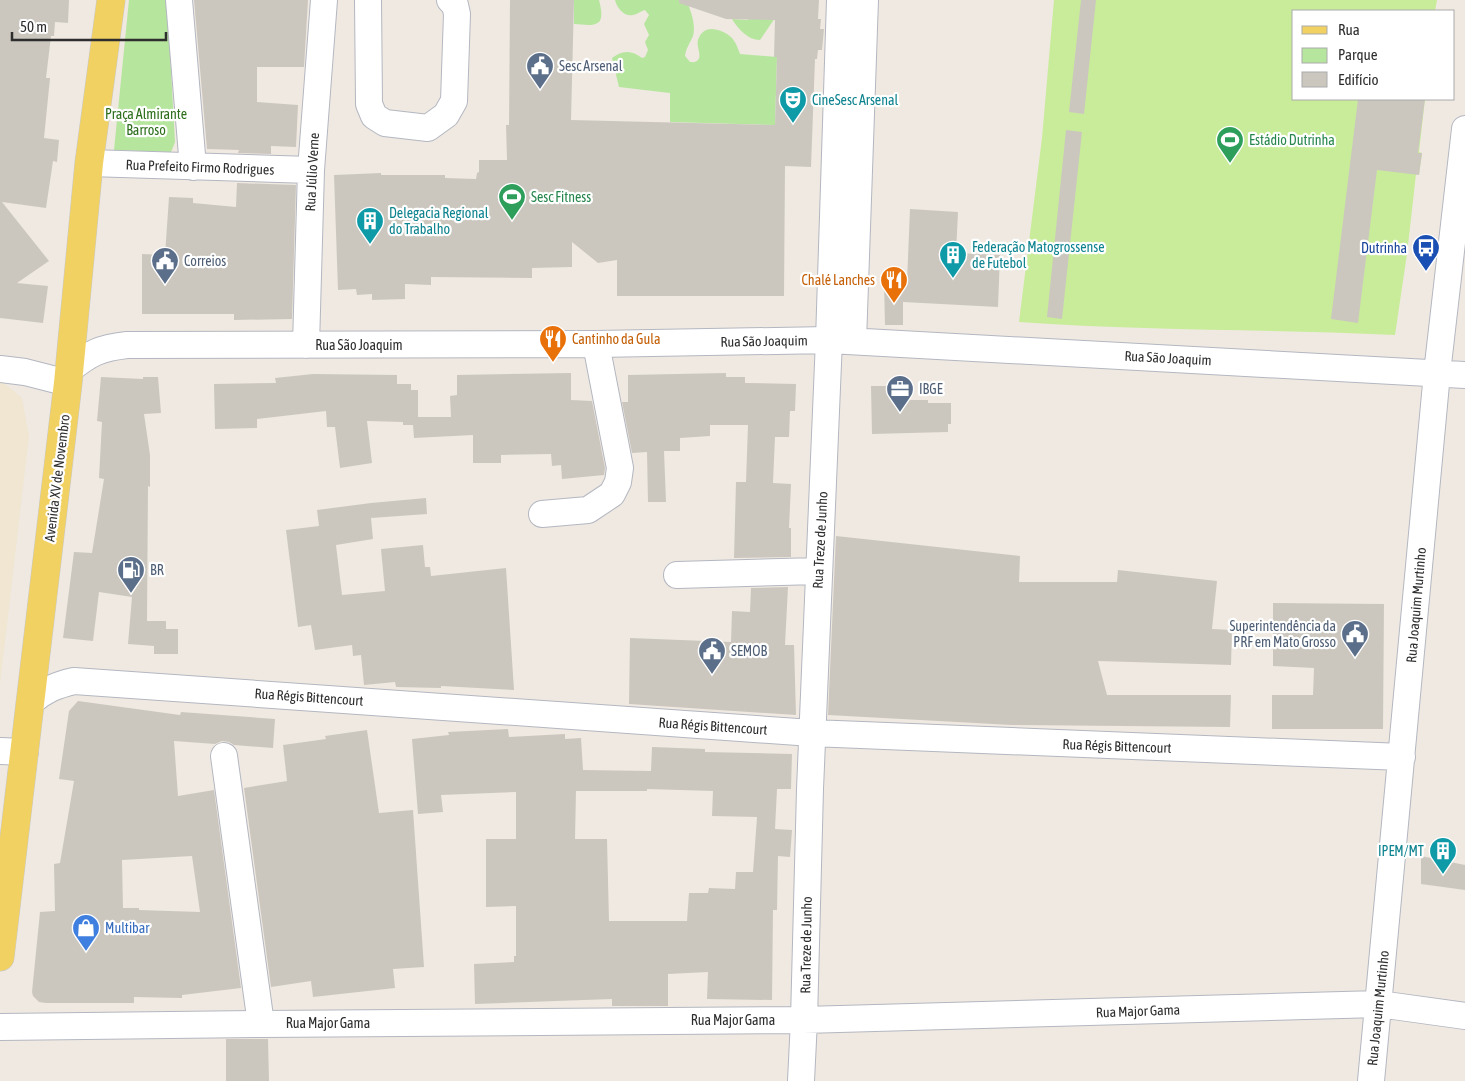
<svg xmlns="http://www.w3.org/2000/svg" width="1465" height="1081" font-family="'Asap Condensed',sans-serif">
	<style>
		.education { fill: #f0e6d1 }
		.green { fill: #b6e59e }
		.pitch { fill: #c9ec9a }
		.building { fill: #cbc7bf; fill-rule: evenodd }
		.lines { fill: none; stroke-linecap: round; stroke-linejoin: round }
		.minor-casing { stroke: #b4b7c1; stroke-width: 28 }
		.major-casing { stroke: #c9c9c9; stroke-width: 29 }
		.minor { stroke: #fff; stroke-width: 26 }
		.major { stroke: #f2d163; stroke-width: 28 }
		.labels { text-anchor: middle; stroke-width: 4.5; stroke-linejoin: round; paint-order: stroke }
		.service-label { font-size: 14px; fill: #4e5e75; stroke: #fff; text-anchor: start }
		.culture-label { font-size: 14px; fill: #0d838f; stroke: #fff; text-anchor: start }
		.park-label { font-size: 14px; fill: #2c6e1b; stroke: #fff }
		.leisure-label { font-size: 14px; fill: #27864d; stroke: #fff; text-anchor: start }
		.street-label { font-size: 14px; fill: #2e2e2e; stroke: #fff }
		.transit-label { font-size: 14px; fill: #164399; stroke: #fff; text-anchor: end }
		.food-label { font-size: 14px; fill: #c56008; stroke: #fff; text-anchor: end }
		.shop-label { font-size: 14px; fill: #366cbe; stroke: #fff; text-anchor: start }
	</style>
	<rect width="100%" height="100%" fill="#efe9e1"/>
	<path class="education" d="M0,380l22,18 7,38 -29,249z"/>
	<path class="green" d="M129,0h38l8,142 -4,10 -57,-2z
		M574,0h25c7,27 -2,26 -25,24z
		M615,0h71c5,10 10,25 7,36 -3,7 -7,12 -8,20l5,6c3,0 5,1 8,-2 4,-5 -2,-14 0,-20 5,-15 19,-12 29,-6 8,5 10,12 13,20l37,3 -2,68 -105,-3v-29l-51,-6 -7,-29c10,-8 20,-8 30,0l3,-1 3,-7 -3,-8 4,-7 -5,-11 5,-9 -4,-5c-4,1 -7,4 -12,5 -9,2 -16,-7 -18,-15z
		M748,0l27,18 -15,22c-12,0 -22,-11 -28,-21l16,1z"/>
	<path class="pitch" d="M1054,0h383l-2,11h-141v88h131l-6,53 3,1 -3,22 -3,-1 -9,80 -12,81c-125,-6 -251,-4 -376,-13l23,-184z"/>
	<path class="building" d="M0,0h69l-1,23 -13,-1 -1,14h-3l-5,42h4l-6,60 15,2 -2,22 -4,-1 -7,47 -44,-6 47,59 -32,22 31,3 -5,37 -43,-5z
		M194,0h114l-4,67h-47v35l41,3 -2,42 -25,-1v8l-33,-1 1,-3 -32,-1z
		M510,0h64l-3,120 204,5 2,-68h-3l1,-37 -49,-1 -47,-16v-3h140l-1,19h3l-1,10h4l-2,21h-4l-1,9h-2l-4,108 -26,-1 -1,130h-167v-36l-19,3 -26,-21v25l-40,1v10l-101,-1v8l-26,-1v15l-33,1v-6l-15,1 -1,-6 -18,1 -4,-115 47,-2v2h64v3l31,1 1,-6 2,-1v-12h28l-1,-35h3z
		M1081,0h15l-12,114 -15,-2z
		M1358,99h67l-7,54h4l-3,22 -42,-5 -19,153 -27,-4z
		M1066,130l16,2 -20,187 -15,-2z
		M237,183l59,2 -4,134 -58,1v-6h-92v-60l23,1 4,-58 24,1v5l43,4z
		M910,209l48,3 -2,41 44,2 -2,52 -95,-5v23h-18l-1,-42 23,-1z
		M571,373v27l21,1 13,67 -1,7 -42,4 -1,-14 -9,1 -1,-12 -50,1v8h-28v-28l-59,3 -1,-13h-10v-3l-36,-1 5,42 -32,5 -5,-41h-8l-1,-16 -69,8v9l-42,1 -1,-45 62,-1 -1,-5 38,-4 84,1v9h14v6h7v27h33l-1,-21 7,-1v-20z
		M726,373v4h19v6l51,1 -1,27h-5l-1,26h-14l-2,46 18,1 -2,44h2v29l-57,1 2,-76h10l2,-57h-38v11l-30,2v13h-16l2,51h-18l-1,-50 -15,1 -10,-51h6v-27z
		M101,377l42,2v-2h15l3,36 -17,1 6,41v32l-2,-1 -1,135h19v8h12v25h-24v-8l-26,-2 4,-47 -33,-5 -6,49 -30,-3 11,-86 18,1 12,-74 -5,-1 3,-56 -5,-1z
		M871,386h32v14h25v3h23v21h-3v8l-76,2z
		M426,498l1,16 -56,4 2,21 -37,6 6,50 43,-4 -4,-42 42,-4 2,22h5l1,9 75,-8 8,122 -73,-4v2l-45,-1 -1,-5 -31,3 -3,-30 -8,1 -1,-11 -37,5 -4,-25 -13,2 -12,-97 33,-4 -2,-16 54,-7z
		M836,536l184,20 -1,26h98l1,-12 99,11 -5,48 20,1 -1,35 -133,-4 9,34h124l-1,32 -218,-2 -184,-10z
		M788,587l-3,58h9l2,70 -167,-11 1,-66 101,4 1,-31 18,1 1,-24z
		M1273,603l111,1 -1,125h-111v-34h41l1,-27 -41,-2z
		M78,701l102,14 1,-3 94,7 -2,29 -39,-3 -5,-3 -7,-1 -7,3 -41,-3 4,55 36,-6 27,198 -59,7v3l-48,-1v6h-88l-7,-1 -6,-6 -1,-4 8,-80 15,-1 -1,-47 6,-1 14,-82 -15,-2 10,-68zM192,856l8,56 -61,-2v-2h-16l-1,-48z
		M508,729l1,8 56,-3v5l16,-1 2,32 68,1 1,-24 53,2v3l87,2 -1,35h-14l-2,40 17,1 -2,27 -12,-1 -1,54h-4l-1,90 -65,-1 1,-27 -40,2v32h-56v-7l-137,5 -1,-40 40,-2v-6h2v-50l-30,1v-68h30v-47l-75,3 2,17 -25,2 -6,-75 37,-4 -1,-3zM647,789l66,2 -1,25 45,1 -4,55h-17l-1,17 -26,-1 -1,5h-19l-2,28h-78l-2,-82h-32l1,-48h71z
		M367,730l12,83 34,-3 11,157 -31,2 2,19 -82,9 -2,-16 -40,6 -27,-199 43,-7 -4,-36 43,-6 -1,-3z
		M1421,856l44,9v25l-44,-6z
		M226,1039h42l1,42h-43z"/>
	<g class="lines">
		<defs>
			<path id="minor" d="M179,0l14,167
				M368,0l1,104 5,12 11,7 43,5 18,-13 8,-14 3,-87 -2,-9 -5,-5
				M89,163l222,7
				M853,341l12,-341
				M306,345l5,-175 13,-170
				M0,369l25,3 43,11
				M69,370c21,-17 31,-22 58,-25l469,-1 233,-4 636,35
				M542,514l46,-4 24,-16 6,-12 2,-14 -24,-124
				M677,575l141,-4
				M31,702c13,-12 26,-17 43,-21l738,52 590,24
				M0,751l25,1
				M224,756l37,268
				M0,1027l261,-3 543,-4 575,-16 86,12
				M801,1081l3,-61 6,-231 19,-449 11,-340
				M1371,1081l66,-708 28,-244"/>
			<path id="major" d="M0,957l68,-574 21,-220 22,-163"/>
		</defs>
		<use href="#minor" class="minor-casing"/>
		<use href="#major" class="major-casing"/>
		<use href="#minor" class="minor"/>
		<use href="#major" class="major"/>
	</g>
	<defs>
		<symbol id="civic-pin" viewBox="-11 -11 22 30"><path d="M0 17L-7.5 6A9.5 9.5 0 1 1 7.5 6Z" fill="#5c6f8a" stroke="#fff"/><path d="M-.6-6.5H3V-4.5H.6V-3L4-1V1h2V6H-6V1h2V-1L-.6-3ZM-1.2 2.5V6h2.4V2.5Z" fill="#fff"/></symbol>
		<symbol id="theatre-pin" viewBox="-11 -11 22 30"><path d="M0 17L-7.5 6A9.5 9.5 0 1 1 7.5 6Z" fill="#0f9aa8" stroke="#fff"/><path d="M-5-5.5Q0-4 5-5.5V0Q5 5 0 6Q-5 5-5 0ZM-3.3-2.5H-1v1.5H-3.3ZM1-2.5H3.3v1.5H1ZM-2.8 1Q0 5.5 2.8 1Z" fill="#fff"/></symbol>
		<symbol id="stadium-pin" viewBox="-11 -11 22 30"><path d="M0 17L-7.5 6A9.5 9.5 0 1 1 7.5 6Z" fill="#2e9e5b" stroke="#fff"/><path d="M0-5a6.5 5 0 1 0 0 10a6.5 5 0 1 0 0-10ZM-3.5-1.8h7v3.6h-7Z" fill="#fff"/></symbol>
		<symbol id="building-pin" viewBox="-11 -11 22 30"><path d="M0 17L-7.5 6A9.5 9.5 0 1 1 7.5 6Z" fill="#0f9aa8" stroke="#fff"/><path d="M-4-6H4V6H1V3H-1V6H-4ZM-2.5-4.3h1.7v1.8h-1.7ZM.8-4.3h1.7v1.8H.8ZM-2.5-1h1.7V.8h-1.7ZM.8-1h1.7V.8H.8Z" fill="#fff"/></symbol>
		<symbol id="bus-pin" viewBox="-11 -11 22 30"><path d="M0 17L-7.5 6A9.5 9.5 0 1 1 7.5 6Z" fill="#1a4fb4" stroke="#fff"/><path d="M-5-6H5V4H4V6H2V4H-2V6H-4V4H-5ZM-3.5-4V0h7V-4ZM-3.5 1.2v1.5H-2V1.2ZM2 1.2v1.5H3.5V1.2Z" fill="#fff"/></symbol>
		<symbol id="restaurant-pin" viewBox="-11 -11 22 30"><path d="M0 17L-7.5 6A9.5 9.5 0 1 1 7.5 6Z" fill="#e8710a" stroke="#fff"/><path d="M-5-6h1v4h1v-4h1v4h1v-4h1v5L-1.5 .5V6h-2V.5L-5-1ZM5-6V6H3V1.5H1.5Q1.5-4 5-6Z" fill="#fff"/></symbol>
		<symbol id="office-pin" viewBox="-11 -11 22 30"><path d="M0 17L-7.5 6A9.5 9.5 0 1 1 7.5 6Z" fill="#5c6f8a" stroke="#fff"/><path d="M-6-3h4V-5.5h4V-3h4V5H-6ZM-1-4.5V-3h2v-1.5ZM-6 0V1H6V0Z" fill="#fff"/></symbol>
		<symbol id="fuel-pin" viewBox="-11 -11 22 30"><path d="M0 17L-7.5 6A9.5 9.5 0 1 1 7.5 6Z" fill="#5c6f8a" stroke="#fff"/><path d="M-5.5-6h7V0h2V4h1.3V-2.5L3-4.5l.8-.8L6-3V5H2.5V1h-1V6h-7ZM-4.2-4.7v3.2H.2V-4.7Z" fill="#fff"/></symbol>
		<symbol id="shop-pin" viewBox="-11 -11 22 30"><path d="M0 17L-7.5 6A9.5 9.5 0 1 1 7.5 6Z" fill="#3f7fe0" stroke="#fff"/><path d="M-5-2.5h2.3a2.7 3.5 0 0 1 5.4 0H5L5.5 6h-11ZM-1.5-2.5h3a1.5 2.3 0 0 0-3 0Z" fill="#fff"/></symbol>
	</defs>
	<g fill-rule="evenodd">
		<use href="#civic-pin" x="524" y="50" width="32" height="43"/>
		<use href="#theatre-pin" x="777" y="84" width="32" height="43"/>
		<use href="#stadium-pin" x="1214" y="124" width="32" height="43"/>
		<use href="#stadium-pin" x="496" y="181" width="32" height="43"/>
		<use href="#building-pin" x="354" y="205" width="32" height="43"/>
		<use href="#bus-pin" x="1410" y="232" width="32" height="43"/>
		<use href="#building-pin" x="937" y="239" width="32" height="43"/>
		<use href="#civic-pin" x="149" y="245" width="32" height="43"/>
		<use href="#restaurant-pin" x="878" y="264" width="32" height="43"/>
		<use href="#restaurant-pin" x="537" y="323" width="32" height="43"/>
		<use href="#office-pin" x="884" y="373" width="32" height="43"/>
		<use href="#fuel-pin" x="115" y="554" width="32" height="43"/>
		<use href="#civic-pin" x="1339" y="618" width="32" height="43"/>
		<use href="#civic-pin" x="696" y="635" width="32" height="43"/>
		<use href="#building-pin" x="1427" y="835" width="32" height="43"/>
		<use href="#shop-pin" x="70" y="912" width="32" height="43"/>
	</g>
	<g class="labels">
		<g class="service-label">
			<text x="559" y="71">Sesc Arsenal</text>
			<text x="184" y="266">Correios</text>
			<text x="919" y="394">IBGE</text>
			<text x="150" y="575">BR</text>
			<text x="1336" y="631" text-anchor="end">Superintendência da<tspan x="1336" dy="16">PRF em Mato Grosso</tspan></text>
			<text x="731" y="656">SEMOB</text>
		</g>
		<g class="culture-label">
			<text x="812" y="105">CineSesc Arsenal</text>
			<text x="389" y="218">Delegacia Regional<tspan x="389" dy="16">do Trabalho</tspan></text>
			<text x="972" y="252">Federação Matogrossense<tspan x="972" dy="16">de Futebol</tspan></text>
			<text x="1424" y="856" text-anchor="end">IPEM/MT</text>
		</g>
		<g class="park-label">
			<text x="146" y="119">Praça Almirante<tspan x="146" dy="16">Barroso</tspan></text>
		</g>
		<g class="leisure-label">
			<text x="1249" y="145">Estádio Dutrinha</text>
			<text x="531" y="202">Sesc Fitness</text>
		</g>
		<g class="street-label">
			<text transform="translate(200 167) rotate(2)" y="5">Rua Prefeito Firmo Rodrigues</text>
			<text transform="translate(312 172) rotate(-87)" y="5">Rua Júlio Verne</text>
			<text transform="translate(764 341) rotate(-1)" y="5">Rua São Joaquim</text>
			<text x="359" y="350">Rua São Joaquim</text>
			<text transform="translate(1168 358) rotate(3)" y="5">Rua São Joaquim</text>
			<text transform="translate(57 478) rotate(-83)" y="5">Avenida XV de Novembro</text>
			<text transform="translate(820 540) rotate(-87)" y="5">Rua Treze de Junho</text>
			<text transform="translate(1416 605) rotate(-85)" y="5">Rua Joaquim Murtinho</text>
			<text transform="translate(309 697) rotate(4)" y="5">Rua Régis Bittencourt</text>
			<text transform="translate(713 726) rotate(4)" y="5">Rua Régis Bittencourt</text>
			<text transform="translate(1117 746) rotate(2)" y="5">Rua Régis Bittencourt</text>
			<text transform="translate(806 945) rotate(-89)" y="5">Rua Treze de Junho</text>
			<text transform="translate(1378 1008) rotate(-84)" y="5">Rua Joaquim Murtinho</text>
			<text transform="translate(1138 1011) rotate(-2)" y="5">Rua Major Gama</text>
			<text x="733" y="1025">Rua Major Gama</text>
			<text x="328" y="1028">Rua Major Gama</text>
		</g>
		<g class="transit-label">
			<text x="1407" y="253">Dutrinha</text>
		</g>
		<g class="food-label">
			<text x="875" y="285">Chalé Lanches</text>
			<text x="572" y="344" text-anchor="start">Cantinho da Gula</text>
		</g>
		<g class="shop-label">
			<text x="105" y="933">Multibar</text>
		</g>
	</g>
	<rect x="1292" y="10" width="162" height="90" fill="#ffffff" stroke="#ababab"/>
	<rect x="1302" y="26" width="25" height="8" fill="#f2d163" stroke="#ababab"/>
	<text x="1338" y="35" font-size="15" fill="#2e2e2e">Rua</text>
	<rect x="1302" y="48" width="25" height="15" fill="#b6e59e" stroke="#ababab"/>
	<text x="1338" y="60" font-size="15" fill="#2e2e2e">Parque</text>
	<rect x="1302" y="72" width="25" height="15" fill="#cbc7bf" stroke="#ababab"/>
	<text x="1338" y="85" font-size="15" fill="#2e2e2e">Edifício</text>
	<path d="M12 32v8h154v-8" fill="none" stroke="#2e2e2e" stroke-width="2.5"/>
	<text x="20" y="32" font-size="15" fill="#2e2e2e" stroke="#ffffff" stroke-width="4" paint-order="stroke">50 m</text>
</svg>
